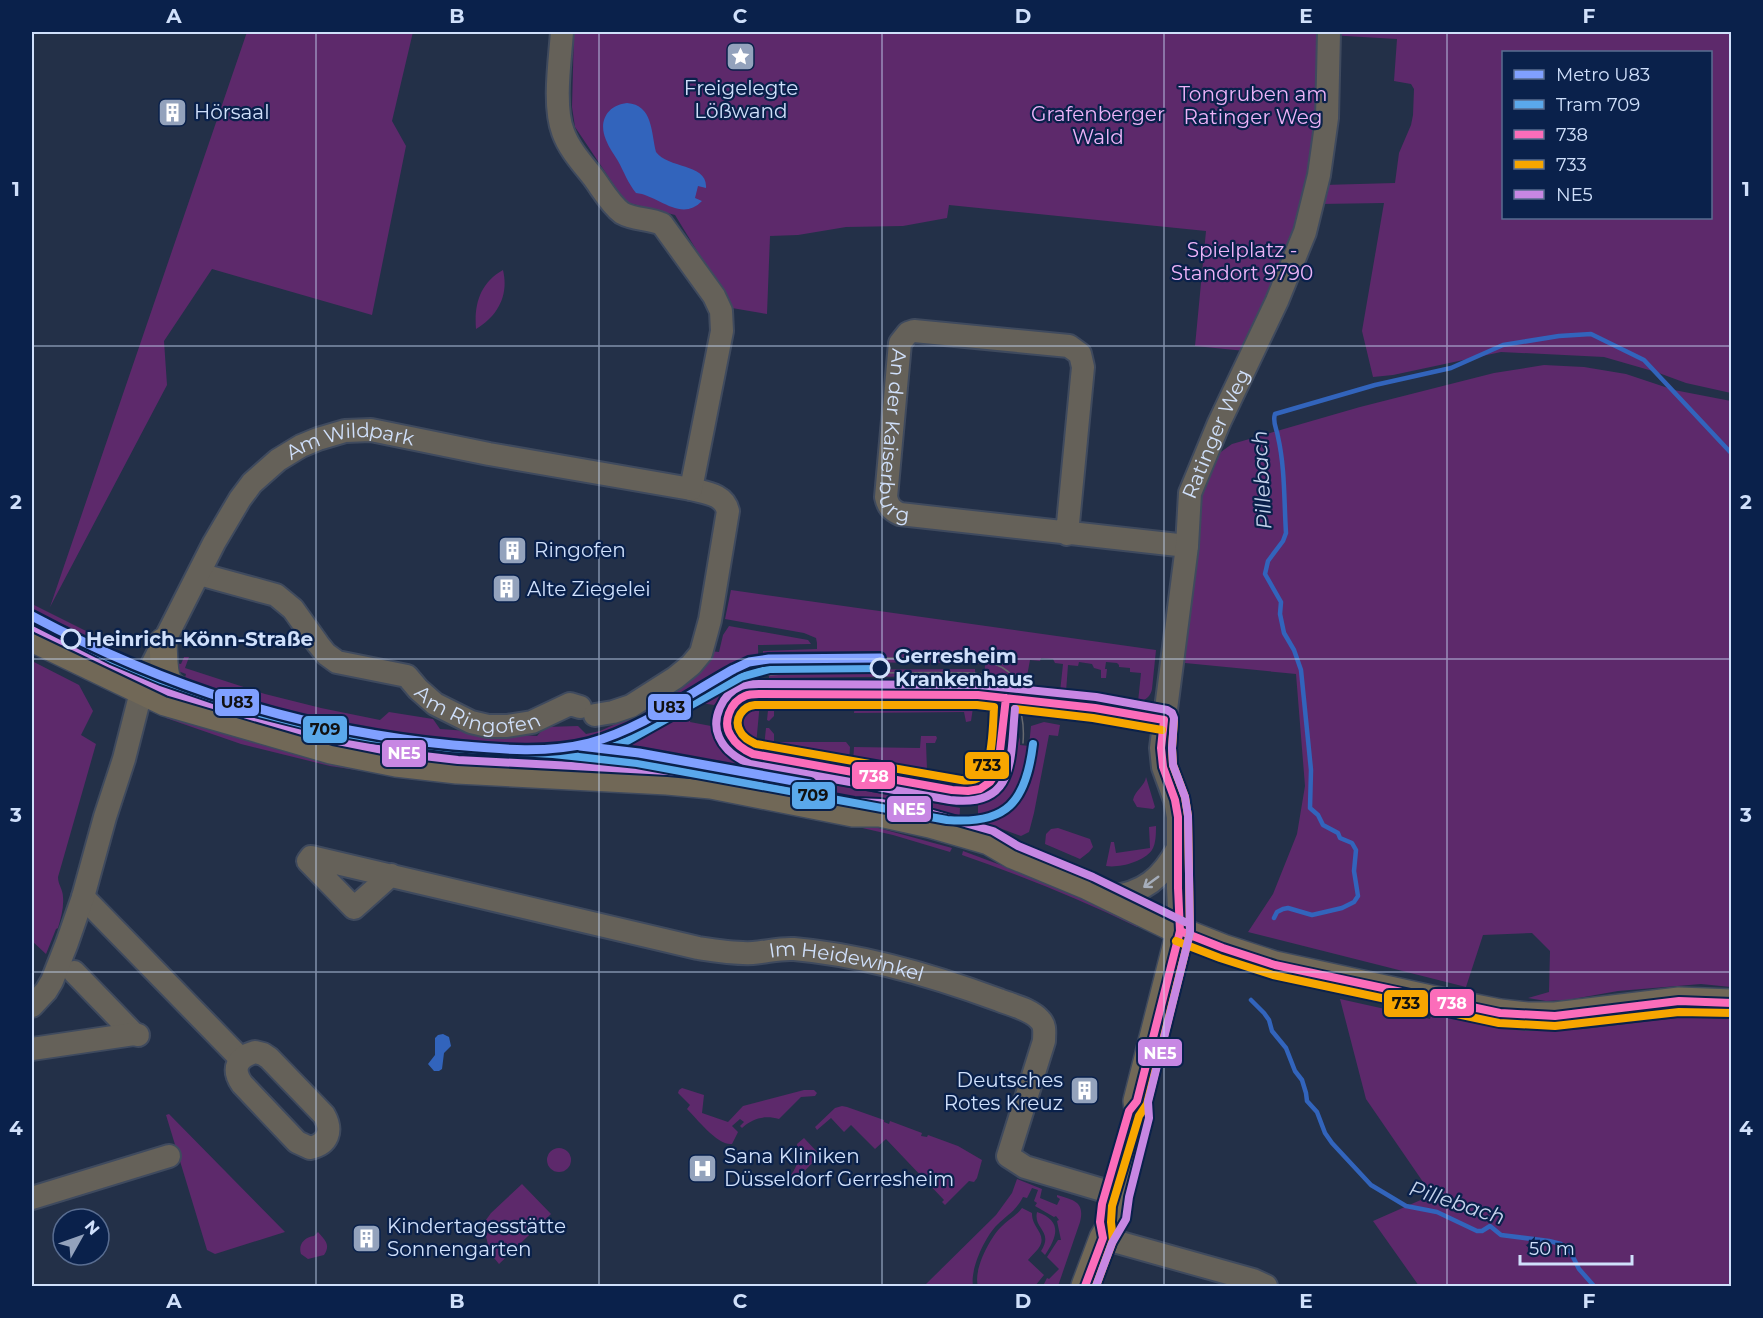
<svg xmlns="http://www.w3.org/2000/svg" width="1763" height="1318" font-family="Montserrat,sans-serif">
	<style>
		.green { fill: #5d296b; fill-rule: evenodd }
		.water { fill: #3264bc }
		.lines { fill: none; stroke-linecap: round; stroke-linejoin: round }
		.stream { stroke: #3264bc; stroke-width: 4.5 }
		.minor-casing { stroke: #3f4a5e; stroke-width: 26 }
		.major-casing { stroke: #3f4a5e; stroke-width: 30 }
		.minor { stroke: #656159; stroke-width: 22 }
		.major { stroke: #716857; stroke-width: 27 }
		.tram { stroke: #66696f; stroke-width: 1.5 }
		.bus-1-casing { stroke: #0a214b; stroke-width: 12 }
		.bus-2-casing { stroke: #0a214b; stroke-width: 12 }
		.bus-3-casing { stroke: #0a214b; stroke-width: 12 }
		.bus-1 { stroke: #fb6dba; stroke-width: 8 }
		.bus-2 { stroke: #f7a600; stroke-width: 8 }
		.bus-3 { stroke: #c787e3; stroke-width: 8 }
		.tram-1-casing { stroke: #0a214b; stroke-width: 12 }
		.tram-1 { stroke: #5aa8eb; stroke-width: 8 }
		.metro-1-casing { stroke: #0a214b; stroke-width: 14 }
		.metro-1 { stroke: #80a0ff; stroke-width: 9 }
		.oneway { stroke: #a5adba }
		.grid { fill: none; stroke: #d0e0fb; stroke-width: 1.5; stroke-opacity: 0.55 }
		.stop-dot { fill: #0a214b; stroke: #d0e0fb; stroke-width: 3 }
		.labels { text-anchor: middle; stroke-width: 4.5; stroke-linejoin: round; paint-order: stroke }
		.poi-label { font-size: 20px; fill: #d0e0fb; stroke: #0a214b; text-anchor: start }
		.park-label { font-size: 20px; fill: #edb3f8; stroke: #0a214b }
		.street-label { font-size: 20px; fill: #d0e0fb; stroke: #0a214b }
		.stop-label { font-size: 20px; font-weight: bold; fill: #d0e0fb; stroke: #0a214b; text-anchor: start }
		.water-label { font-size: 21px; font-style: italic; fill: #c5d3ec; stroke: #0a214b }
		.line-badge { stroke: #0a214b; stroke-width: 2 }
		.badge-label { font-size: 16px; text-anchor: middle; font-weight: bold; fill: #fff }
		.pale-badge-label { font-size: 16px; text-anchor: middle; font-weight: bold; fill: #111 }
		.neatline { fill: none; stroke: #d0e0fb; stroke-width: 2 }
		.grid-label { font-size: 20px; text-anchor: middle; font-weight: bold; fill: #d0e0fb }
	</style>
	<rect width="100%" height="100%" fill="#233048"/>
	<path class="green" d="M247,32h166l-21,89 14,25 -34,169 -160,-46 -48,72 3,44 -117,222z
		M574,32h1157v361l-45,-10 -30,-11 -52,-15 -103,-5 -108,23 -20,2 -11,-46 22,-128 -65,1 4,-19 72,-2 4,-30 12,-28 2,-10 1,-26 -3,-5 -17,-3 3,-42 -69,-4 -11,141 -72,175 -50,-5 11,-115 -257,-26 -2,13 -44,8 -57,1 -48,8 -28,1 -3,78 -35,-6 -57,-93 -46,-12 -7,-6 -47,-70 -3,-20zM1504,52h206v166h-206z
		M503,270c6,25 -5,46 -27,59 -2,-25 4,-46 27,-59z
		M1544,365l40,2 42,7 48,16 57,11v586l-30,-3 -83,7 -51,9 -21,1 -18,-3 21,-6 1,-41 -18,-18 -49,2 -17,52 -218,-55 25,-38 24,-60 8,-48 -9,-112 -111,-11 11,-166 22,-43 14,-10 128,-37 134,-34z
		M731,590l425,60 -4,39c-1,7 -7,12 -14,13l3,-29 -11,-1v-4l-11,-1v-2l-2,-2 -11,-1 -1,7h2l-1,9h-5v-8l-7,-2 -2,-4 -13,-2 -1,4 -10,-1 -2,27h-6l3,-28 -8,-1 -2,-4 -12,-1 -1,3 -10,-1 -5,27 -4,-6 -11,4 -14,-9 -3,8 -9,-2 1,-17 -11,-2 -192,-1 -13,1 -1,-7 -5,-1v-4l54,-2v-6l-1,-5 -12,-5 -79,-14z
		M32,604l76,38 -6,12 -70,-35z
		M729,626l79,14 3,4 -53,1 1,40c-22,-1 -30,5 -45,20l-20,-3 -4,20 21,4c4,5 4,12 8,17 7,13 20,17 33,19v3l2,-1 14,3 -1,6 193,35 -1,19 -502,-66 -130,-23 -18,-9 -84,-25 -43,-16 4,-14 -16,-6 6,-5 5,1 3,-7h5l-4,11 80,26 56,14 59,12 9,-8 44,7 7,10 97,7 8,-9 33,-1 8,8 14,-3 38,-17 72,-63 9,1 4,-17zM712,676l5,12 -30,13 -28,16 -4,-8z
		M32,661l47,24 14,26 -12,24 15,9 -38,133c0,8 5,12 5,20 1,10 -2,21 -5,31l-2,1 -10,25 -14,-13z
		M975,669v9l-14,-2 -192,2v-8z
		M769,701h73l10,3 -2,6 -4,-3h-72v9l-5,5 -2,-1z
		M966,701h8l-3,20 -5,1 -2,-10 -110,1 1,-8 88,1z
		M760,702l-4,43c-27,-7 -23,-40 4,-43z
		M167,714l36,13 441,60 205,33 103,28 -2,4 -57,-17 -66,-15 -118,-22 -60,-5 -246,-16 -73,-11 -89,-22 -75,-26z
		M1044,722l16,3 -2,11 -9,-1 -15,78 -5,19 -8,4 -40,-15 -3,-5v-14c29,-13 32,-38 42,-65v8l9,1 2,-20z
		M766,728h3l5,6v8h72l4,5 -1,16 -85,-16z
		M921,736h15l1,2 -2,5h-9l1,27h8l3,5h27v10l-112,-21 1,-17 66,1z
		M1146,777l9,30 -2,2 -16,-2 -4,-7c2,-10 12,-14 13,-23z
		M1156,826c0,7 0,18 -4,24 -9,12 -32,18 -46,16l5,-24h3l2,11 34,-5 -1,-21z
		M1058,828l32,11 3,8 -4,5 -9,7 -35,-15 1,-10 5,-5z
		M963,851l99,37 77,35 -2,4c-57,-28 -115,-51 -175,-72z
		M1340,999l90,20 2,-6 74,15 38,3 40,-2 100,-12 47,2v267h-312l-46,-65 59,-26 -66,-96z
		M682,1088l22,7 -2,18 26,9 15,-16 61,-16h10l3,3 -2,3 -14,1 -22,22c-14,-4 -26,-1 -37,9l-2,-2 4,-4 -4,-3 -8,7 6,6 -6,12c-14,2 -35,-25 -45,-35l3,-4 -12,-12 1,-3z
		M842,1106l5,1 37,13v2l5,2 1,-3 32,12 -1,3 6,1 1,-2 30,11 24,14 -5,18 -3,4 -5,-1 -24,24 -3,-3 2,-2 -58,-61 -11,10 -24,-24 -7,7 -13,-14 -14,12 -2,-3 20,-19z
		M169,1114l116,118 -70,22 -8,-4 -41,-135z
		M804,1138l16,17 -29,30 -5,-5c11,-10 14,-21 11,-36z
		M547 1160a12 12 0 1 1 24 0a12 12 0 1 1-24 0Z
		M1017,1179l25,10 -2,9 17,7 3,-6 -3,-2v-2c17,5 28,7 23,27l-22,64h-15l4,-8 2,1 10,-10 -12,-12 11,-17h3l-4,-19 2,-1 -3,-4 -2,1 -19,-11 2,-3 -3,-2 4,-11 -6,-2 -5,10 -4,-1c-8,15 -15,17 -26,28 -12,12 -27,44 -24,61h-49l72,-71 16,-22z
		M522,1184l29,30 -52,50 -9,-11 -7,-29 8,-11z
		M1022,1208l10,5c-1,15 17,21 6,36 -3,4 -7,7 -10,11l16,15 -9,11h-57c-5,-15 11,-47 23,-59 7,-7 15,-11 21,-19z
		M1037,1212c26,9 20,25 8,43l-4,-4c13,-20 -8,-22 -4,-39z
		M318,1232c7,8 13,13 6,23l-16,4 -7,-5c-3,-9 3,-17 13,-18z"/>
	<path class="water" d="M627,103c26,2 24,29 29,49 12,17 52,11 50,36l-8,-2 -3,12 7,3c-21,22 -44,-6 -66,-8 -8,-10 -12,-21 -18,-32 -4,-7 -9,-13 -12,-21 -8,-18 1,-35 21,-37z
		M443,1034l6,3 2,9 -7,7 -2,16 -3,2h-5l-6,-7 7,-9v-17l3,-3z"/>
	<g class="lines">
		<path class="stream" d="M1274,918l3,-6 6,-3 5,-1 24,7 30,-7 12,-6 4,-6 -4,-25 2,-21 -4,-7 -12,-5 -2,-5 -15,-8 -5,-10 -8,-7 1,-38 -10,-100 -7,-20 -10,-17 -4,-19 1,-12 -16,-28 3,-13 15,-20 3,-8c-2,-31 -1,-66 -8,-96 -1,-8 -6,-15 -3,-23l100,-29 76,-17 52,-23 56,-9 32,-2 53,26 88,94
			M1251,1000l13,13 5,7 3,11 14,17 9,23 7,9 4,13 1,8 10,11 8,21 7,10 39,42 35,21 31,6 40,19h5l8,-5 11,9 48,6 12,3 9,7 9,18 15,17"/>
		<defs>
			<g id="minor">
				<path id="s1" d="M1067,534l16,-167 -3,-13 -11,-8 -155,-15 -6,2 -8,10 -14,154c2,9 5,13 14,17l287,32"/>
				<path id="s2" d="M199,574l77,21 17,14 25,35 8,10 11,8 70,14 11,13 17,15 36,18 17,4h19l25,-4 38,-18 10,3"/>
				<path d="M595,715l18,-3 18,-6 44,-28 16,-13 10,-12 9,-33 18,-109c-4,-17 -22,-18 -37,-22"/>
				<path id="s3" d="M391,875l-37,33 -46,-47 3,-4 387,91c19,3 37,6 55,5 14,-1 27,-5 41,-4 70,6 140,27 205,51 12,5 32,9 41,20 6,6 4,13 4,21l-36,115 17,11 94,28"/>
				<path d="M83,897l158,162"/>
				<path d="M1110,897c34,-4 52,-19 68,-49"/>
				<path id="s4" d="M1180,931l-2,-43v-71l-3,-17 -12,-33 -2,-19 26,-202 3,-53 29,-70 58,-122 28,-69 14,-57 8,-57 2,-86"/>
				<path d="M74,972l60,62"/>
				<path id="s5" d="M32,1006l14,-15 6,-10 15,-38 16,-46 22,-80 19,-58 17,-67 8,-21 65,-128 26,-44 12,-16 26,-23 23,-14 17,-7 27,-8 26,-1 118,24 202,35 31,-158 -1,-20 -7,-15 -52,-72c-13,-6 -28,-4 -40,-11 -12,-9 -20,-24 -29,-36 -11,-14 -24,-28 -30,-45 -10,-26 -3,-72 -1,-100"/>
				<path d="M32,1049l102,-15 4,1"/>
				<path d="M255,1052l8,2 6,4 55,57c9,16 4,29 -14,33l-13,-6 -55,-58c-11,-16 -4,-27 13,-32z"/>
				<path d="M32,1198l137,-42"/>
				<path d="M1103,1238l150,42 13,6"/>
			</g>
			<path id="major" d="M32,638l133,64 166,48 65,13 61,7 210,11 44,4 142,28h27l50,11 59,17 24,14 75,31 92,45 43,17 52,17 160,35 65,13 27,3h28l124,-15 53,2
				M163,642c2,41 -2,43 38,58
				M1085,1286l18,-48 13,-21 3,-22 20,-79 -2,-15 43,-170"/>
		</defs>
		<use href="#minor" class="minor-casing"/>
		<use href="#major" class="major-casing"/>
		<use href="#minor" class="minor"/>
		<use href="#major" class="major"/>
		<path class="tram" d="M880,658c19,0 37,0 56,0 39,0 83,-2 90,49
			M675,702c62,-33 116,-29 184,-29 38,0 77,-1 115,0 38,6 52,34 49,70"/>
		<defs>
			<path id="bus-1" d="M1006,698l-8,70 -4,8 -4,6 -10,7 -12,2 -16,-1 -199,-36c-9,-4 -17,-9 -22,-18 -9,-13 -1,-34 14,-40 4,-2 10,-2 14,-2l219,1 117,13 69,12
				M1180,931l43,17 52,17 225,48 55,3 124,-15 53,2
				M1085,1286l18,-48 -3,-16 2,-18 27,-93 8,-10 43,-170 -2,-43v-71l-3,-17 -12,-33 -2,-19 3,-28"/>
			<path id="bus-2" d="M755,705h222l17,2c-1,16 -1,61 -14,70 -6,4 -13,4 -19,3l-205,-36c-6,-3 -13,-6 -16,-13 -7,-12 3,-25 15,-26z
				M1015,709l78,9 69,12
				M1176,941l44,17 53,17 226,48 56,3 124,-14 53,1
				M1096,1286l17,-46 -2,-18 1,-16 27,-90 8,-12 43,-171 -2,-117 -3,-19 -12,-32 -1,-17 2,-27"/>
			<path id="bus-3" d="M37,629l132,63 164,48 65,13 60,7 210,11 44,4 142,27 27,1 52,11 60,17 25,15 75,31 92,45
				M1015,709c-5,49 2,99 -65,91l-200,-36c-12,-5 -25,-13 -31,-27 -8,-18 3,-43 22,-51 5,-2 12,-2 18,-2l220,1 117,12 71,13 5,3 2,5 -2,30 1,17 12,32 3,19 2,117 -42,169 1,16 -20,79 -3,22 -14,24 -16,43"/>
		</defs>
		<use href="#bus-1" class="bus-1-casing"/>
		<use href="#bus-2" class="bus-2-casing"/>
		<use href="#bus-3" class="bus-3-casing"/>
		<use href="#bus-1" class="bus-1"/>
		<use href="#bus-2" class="bus-2"/>
		<use href="#bus-3" class="bus-3"/>
		<defs>
			<path id="tram-1" d="M32,619l79,40 50,21 94,32 76,19 41,7 78,10 103,6 84,9 310,57c60,5 79,-18 86,-76
				M581,755l26,-6 20,-8 114,-64 29,-8 110,-1"/>
		</defs>
		<use href="#tram-1" class="tram-1-casing"/>
		<use href="#tram-1" class="tram-1"/>
		<defs>
			<path id="metro-1" d="M32,616c135,72 269,114 421,129 45,4 92,9 136,-2 52,-14 98,-48 145,-74l15,-7 20,-3 111,-1
				M580,746l59,7 171,31"/>
		</defs>
		<use href="#metro-1" class="metro-1-casing"/>
		<use href="#metro-1" class="metro-1"/>
	</g>
	<defs><path id="oneway-shaft" d="M-6 0H5M1.5-3L5.5 0L1.5 3" fill="none" stroke-width="1.6" stroke-linecap="round" stroke-linejoin="round" transform="scale(1.5)"/></defs>
	<use class="oneway" href="#oneway-shaft" transform="translate(1151 882) rotate(144)"/>
	<path class="grid" d="M316,32v1254M599,32v1254M882,32v1254M1164,32v1254M1447,32v1254M32,346h1700M32,659h1700M32,972h1700"/>
	<defs>
		<symbol id="sight-square" viewBox="-11 -11 22 22"><rect x="-9" y="-9" width="18" height="18" rx="4" fill="#93a2bc" stroke="#0a214b"/><path d="M0-6L1.8-2.2L6-1.7L2.9 1.2L3.7 5.4L0 3.3L-3.7 5.4L-2.9 1.2L-6-1.7L-1.8-2.2Z" fill="#fff"/></symbol>
		<symbol id="building-square" viewBox="-11 -11 22 22"><rect x="-9" y="-9" width="18" height="18" rx="4" fill="#93a2bc" stroke="#0a214b"/><path d="M-4-6H4V6H1V3H-1V6H-4ZM-2.5-4.3h1.7v1.8h-1.7ZM.8-4.3h1.7v1.8H.8ZM-2.5-1h1.7V.8h-1.7ZM.8-1h1.7V.8H.8Z" fill="#fff"/></symbol>
		<symbol id="hospital-square" viewBox="-11 -11 22 22"><rect x="-9" y="-9" width="18" height="18" rx="4" fill="#93a2bc" stroke="#0a214b"/><path d="M-5-5h3v3.5h4V-5h3V5h-3V1.5h-4V5h-3Z" fill="#fff"/></symbol>
	</defs>
	<g fill-rule="evenodd">
		<use href="#sight-square" x="724" y="40" width="33" height="33"/>
		<use href="#building-square" x="156" y="96" width="33" height="33"/>
		<use href="#building-square" x="496" y="534" width="33" height="33"/>
		<use href="#building-square" x="490" y="572" width="33" height="33"/>
		<use href="#building-square" x="1068" y="1074" width="33" height="33"/>
		<use href="#hospital-square" x="686" y="1152" width="33" height="33"/>
		<use href="#building-square" x="350" y="1222" width="33" height="33"/>
	</g>
	<g class="stop-dot">
		<circle cx="71" cy="639" r="9"/>
		<circle cx="880" cy="668" r="9"/>
	</g>
	<g class="labels">
		<g class="poi-label">
			<text x="741" y="95" text-anchor="middle">Freigelegte<tspan x="741" dy="23">Lößwand</tspan></text>
			<text x="194" y="119">Hörsaal</text>
			<text x="534" y="557">Ringofen</text>
			<text x="527" y="596">Alte Ziegelei</text>
			<text x="1063" y="1087" text-anchor="end">Deutsches<tspan x="1063" dy="23">Rotes Kreuz</tspan></text>
			<text x="724" y="1163">Sana Kliniken<tspan x="724" dy="23">Düsseldorf Gerresheim</tspan></text>
			<text x="387" y="1233">Kindertagesstätte<tspan x="387" dy="23">Sonnengarten</tspan></text>
		</g>
		<g class="park-label">
			<text x="1253" y="101">Tongruben am<tspan x="1253" dy="23">Ratinger Weg</tspan></text>
			<text x="1098" y="121">Grafenberger<tspan x="1098" dy="23">Wald</tspan></text>
			<text x="1242" y="257">Spielplatz -<tspan x="1242" dy="23">Standort 9790</tspan></text>
		</g>
		<g class="street-label">
			<text dy="7" stroke="none"><textPath href="#s1" startOffset="466">An der Kaiserburg</textPath></text>
			<text dy="7" stroke="none"><textPath href="#s4" startOffset="507">Ratinger Weg</textPath></text>
			<text dy="7" stroke="none"><textPath href="#s5" startOffset="684">Am Wildpark</textPath></text>
			<text dy="7" stroke="none"><textPath href="#s2" startOffset="326">Am Ringofen</textPath></text>
			<text dy="7" stroke="none"><textPath href="#s3" startOffset="668">Im Heidewinkel</textPath></text>
		</g>
		<g class="stop-label">
			<text x="86" y="646">Heinrich-Könn-Straße</text>
			<text x="895" y="663">Gerresheim<tspan x="895" dy="23">Krankenhaus</tspan></text>
		</g>
		<g class="water-label">
			<text transform="translate(1262 480) rotate(-93)" y="7">Pillebach</text>
			<text transform="translate(1457 1203) rotate(18)" y="7">Pillebach</text>
		</g>
	</g>
	<g class="line-badge">
		<rect x="214" y="688" width="46" height="29" rx="6" fill="#80a0ff"/>
		<rect x="647" y="693" width="45" height="28" rx="6" fill="#80a0ff"/>
		<rect x="302" y="715" width="46" height="29" rx="6" fill="#5aa8eb"/>
		<rect x="381" y="739" width="46" height="29" rx="6" fill="#c787e3"/>
		<rect x="964" y="751" width="46" height="29" rx="6" fill="#f7a600"/>
		<rect x="851" y="761" width="45" height="29" rx="6" fill="#fb6dba"/>
		<rect x="791" y="781" width="45" height="29" rx="6" fill="#5aa8eb"/>
		<rect x="886" y="795" width="46" height="28" rx="6" fill="#c787e3"/>
		<rect x="1429" y="988" width="46" height="29" rx="6" fill="#fb6dba"/>
		<rect x="1383" y="989" width="46" height="29" rx="6" fill="#f7a600"/>
		<rect x="1137" y="1038" width="46" height="29" rx="6" fill="#c787e3"/>
	</g>
	<g class="badge-label">
		<text x="404" y="759">NE5</text>
		<text x="874" y="782">738</text>
		<text x="909" y="815">NE5</text>
		<text x="1452" y="1009">738</text>
		<text x="1160" y="1059">NE5</text>
	</g>
	<g class="pale-badge-label">
		<text x="237" y="708">U83</text>
		<text x="669" y="713">U83</text>
		<text x="325" y="735">709</text>
		<text x="987" y="771">733</text>
		<text x="813" y="801">709</text>
		<text x="1406" y="1009">733</text>
	</g>
	<rect width="1763" height="1318" fill="none" stroke="#0a214b" stroke-width="66"/>
	<rect x="1502" y="51" width="210" height="168" fill="#0a214b" stroke="#596d91" stroke-width="1.5"/>
	<rect x="1514" y="70" width="30" height="9" fill="#80a0ff" stroke="#596d91" stroke-width="1.5"/>
	<text x="1556" y="81" font-size="18" fill="#d0e0fb">Metro U83</text>
	<rect x="1514" y="100" width="30" height="9" fill="#5aa8eb" stroke="#596d91" stroke-width="1.5"/>
	<text x="1556" y="111" font-size="18" fill="#d0e0fb">Tram 709</text>
	<rect x="1514" y="130" width="30" height="9" fill="#fb6dba" stroke="#596d91" stroke-width="1.5"/>
	<text x="1556" y="141" font-size="18" fill="#d0e0fb">738</text>
	<rect x="1514" y="160" width="30" height="9" fill="#f7a600" stroke="#596d91" stroke-width="1.5"/>
	<text x="1556" y="171" font-size="18" fill="#d0e0fb">733</text>
	<rect x="1514" y="190" width="30" height="9" fill="#c787e3" stroke="#596d91" stroke-width="1.5"/>
	<text x="1556" y="201" font-size="18" fill="#d0e0fb">NE5</text>
	<g transform="translate(81 1237) rotate(50)"><circle r="28" fill="#0a214b" stroke="#596d91" stroke-width="1.5"/>
	<path d="M0-4.5L10 22L0 15L-10 22Z" fill="#93a2bc"/>
	<text y="-9" font-size="16" font-weight="bold" text-anchor="middle" fill="#d0e0fb">N</text>
	</g>
	<path d="M1520 1255v9h112v-9" fill="none" stroke="#d0e0fb" stroke-width="3"/>
	<text x="1529" y="1255" font-size="18" fill="#d0e0fb" stroke="#0a214b" stroke-width="4.5" paint-order="stroke">50 m</text>
	<rect x="33" y="33" width="1697" height="1252" class="neatline"/>
	<g class="grid-label">
		<text x="174" y="23">A</text>
		<text x="457" y="23">B</text>
		<text x="740" y="23">C</text>
		<text x="1023" y="23">D</text>
		<text x="1306" y="23">E</text>
		<text x="1589" y="23">F</text>
		<text x="16" y="196">1</text>
		<text x="1746" y="196">1</text>
		<text x="16" y="509">2</text>
		<text x="1746" y="509">2</text>
		<text x="16" y="822">3</text>
		<text x="1746" y="822">3</text>
		<text x="16" y="1135">4</text>
		<text x="1746" y="1135">4</text>
		<text x="174" y="1308">A</text>
		<text x="457" y="1308">B</text>
		<text x="740" y="1308">C</text>
		<text x="1023" y="1308">D</text>
		<text x="1306" y="1308">E</text>
		<text x="1589" y="1308">F</text>
	</g>
</svg>
